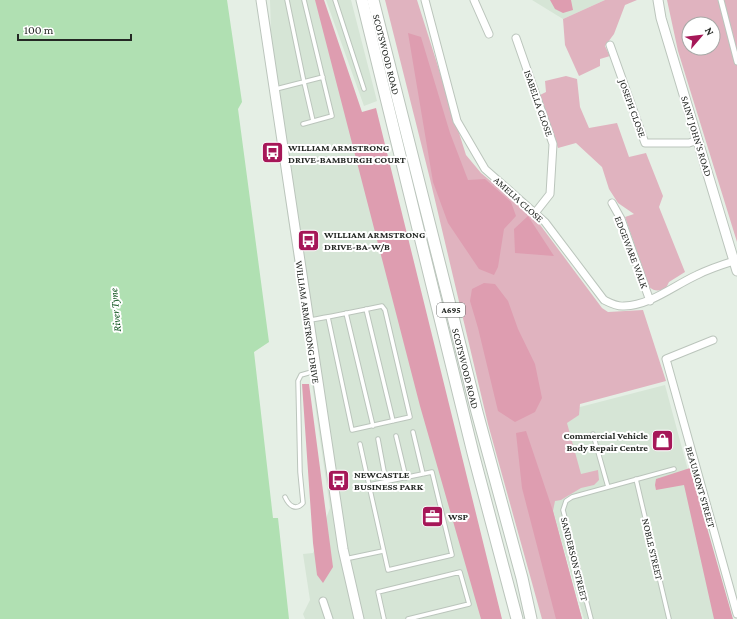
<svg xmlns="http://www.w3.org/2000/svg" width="737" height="619" font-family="'Crimson Pro',serif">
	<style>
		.built { fill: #d6e5d6 }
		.green { fill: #e0b3bf; fill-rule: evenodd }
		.forest { fill: #de9db0 }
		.water { fill: #b0e0b2 }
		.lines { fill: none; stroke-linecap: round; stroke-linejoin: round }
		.service-casing { stroke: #bbc5bc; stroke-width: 5.5 }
		.pedestrian-casing { stroke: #bbc5bc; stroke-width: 7 }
		.minor-casing { stroke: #bbc5bc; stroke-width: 9 }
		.tertiary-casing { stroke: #bbc5bc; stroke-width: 11 }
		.primary-casing { stroke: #bbc5bc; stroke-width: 13 }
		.service { stroke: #fff; stroke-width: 3.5 }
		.pedestrian { stroke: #fff; stroke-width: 5 }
		.minor { stroke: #fff; stroke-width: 7 }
		.tertiary { stroke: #fff; stroke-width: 9 }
		.primary { stroke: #fff; stroke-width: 11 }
		.labels { text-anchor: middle; stroke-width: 4; stroke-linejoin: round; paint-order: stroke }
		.shield { fill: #fff; stroke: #666866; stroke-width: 1 }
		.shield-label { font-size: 9px; font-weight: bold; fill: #242824 }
		.street-label { font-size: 10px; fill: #242824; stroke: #fff }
		.poi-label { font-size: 10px; font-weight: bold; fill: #242824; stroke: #fff; text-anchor: start }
		.water-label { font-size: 11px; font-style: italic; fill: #004a11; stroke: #fff }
	</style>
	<rect width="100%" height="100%" fill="#e5efe5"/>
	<path class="built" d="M270,0h47l166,619h-178l-2,-5 7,-14 -7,-46 10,-1 17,-45 -56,-387z
		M326,0h25l26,101 -13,5z
		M532,0h73l-42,19z
		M665,385l63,234h-144l-31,-108 -4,-96z"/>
	<path class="green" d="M385,0h32l49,155 15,18 54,45 67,90 6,4 35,-2 23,71 -86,23 -1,11 -12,8 14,51 17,-4 1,10 -5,5 -13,3 -20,12 -6,1 -2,10 29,108h-40l-54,-195 -58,-245z
		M605,0h32l-12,5 -11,29 -9,12 5,10 -10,3v7l-21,10 -14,-31 -2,-26z
		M667,0h70v242l-59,-191zM689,24h24v24h-24z
		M566,76l11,3 3,28 9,21 28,-5 12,34 17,-4 17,43 -4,11 26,65 -16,10 -3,6c-6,3 -11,4 -17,-1l-24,-70 9,-3 -16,-11 -9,-14 -7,-22 -26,-24 -18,5 -18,-53 6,-3 -1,-11z"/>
	<path class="forest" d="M315,0h9l38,112 14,-4 126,511h-21l-61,-213z
		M550,0h21l2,10 -10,3 -8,-4z
		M408,33l13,4 29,96 18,47 17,-1 26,23 5,14 -12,13 -6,38 -4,8 -15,-6 -31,-46 -15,-41z
		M528,216l26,40 -39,-3 -1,-24z
		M484,283l11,1 13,17 10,28 17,35 7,34 -7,14 -20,10 -17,-11 -20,-83 -8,-27 2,-12z
		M302,384h7l24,183 -10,16 -6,-8 -4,-32z
		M526,431l27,80 29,108h-26l-34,-131 -6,-55z
		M690,468l43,151h-19l-30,-134 -28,5 -1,-5 1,-6z"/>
	<path class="water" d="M0,0h227l15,102 -4,7 31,233 -15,10 19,166h5l11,101h-289z"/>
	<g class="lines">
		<defs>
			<path id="service" d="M287,0l17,82 9,39
				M335,0l29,89
				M276,89l47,-12
				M303,124l29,-8 -28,-116
				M366,309l27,112
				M346,313l27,113
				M310,320c24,-4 48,-9 72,-14l3,4 25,107 -58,13 -24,-113
				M413,432l10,42
				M593,434l15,53
				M396,436l10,42
				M378,439l8,43
				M360,444l9,41
				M432,472l20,83 -64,15 -19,-85z
				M636,479l33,140
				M285,497c4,9 11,14 18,6l-3,-31 -2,-91 3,-6 14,-4
				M345,559l38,-8
				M384,619l-6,-27 82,-20 9,32 -61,15
				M591,619l-28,-109 3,-9 6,-4 102,-28"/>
			<path id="pedestrian" d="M721,0l16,62"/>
			<path id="minor" d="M425,0l32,121 28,48 60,53 59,78c6,3 13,7 20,6 27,-1 49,-20 73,-31 12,-6 24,-10 37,-14
				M474,0l15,34
				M516,38l37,106 -3,50 -15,19
				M610,45l35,98h44l9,-3
				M612,203l9,16 29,82
				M713,340l-47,19 71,255
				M323,601l6,18"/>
			<path id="tertiary" d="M261,0l82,549 16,70
				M658,0l3,18 76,253"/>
			<g id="primary">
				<path d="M362,0l111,453 44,166"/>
				<path id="s1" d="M373,0l104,412 45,166 9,41"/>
			</g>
		</defs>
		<use href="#service" class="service-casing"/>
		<use href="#pedestrian" class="pedestrian-casing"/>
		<use href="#minor" class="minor-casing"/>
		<use href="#tertiary" class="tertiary-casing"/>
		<use href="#primary" class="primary-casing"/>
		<use href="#service" class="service"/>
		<use href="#pedestrian" class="pedestrian"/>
		<use href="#minor" class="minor"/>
		<use href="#tertiary" class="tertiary"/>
		<use href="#primary" class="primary"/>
	</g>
	<defs>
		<symbol id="bus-square" viewBox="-11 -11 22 22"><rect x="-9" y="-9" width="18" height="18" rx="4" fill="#a61758" stroke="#fff"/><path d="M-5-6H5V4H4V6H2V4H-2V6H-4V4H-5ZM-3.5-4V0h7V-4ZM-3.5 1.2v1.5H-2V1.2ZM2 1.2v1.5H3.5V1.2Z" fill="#fff"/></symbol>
		<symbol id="shop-square" viewBox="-11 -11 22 22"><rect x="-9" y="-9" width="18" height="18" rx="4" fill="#a61758" stroke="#fff"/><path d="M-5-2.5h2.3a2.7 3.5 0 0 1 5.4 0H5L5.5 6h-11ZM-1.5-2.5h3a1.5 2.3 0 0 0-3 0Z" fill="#fff"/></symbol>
		<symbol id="office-square" viewBox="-11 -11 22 22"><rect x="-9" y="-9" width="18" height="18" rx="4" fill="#a61758" stroke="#fff"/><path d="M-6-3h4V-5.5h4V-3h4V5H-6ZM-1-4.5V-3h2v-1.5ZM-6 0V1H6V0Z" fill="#fff"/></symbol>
	</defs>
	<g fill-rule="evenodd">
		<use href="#bus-square" x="260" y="140" width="25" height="25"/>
		<use href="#bus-square" x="296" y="228" width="25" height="25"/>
		<use href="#shop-square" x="650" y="428" width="25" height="25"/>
		<use href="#bus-square" x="326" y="468" width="25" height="25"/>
		<use href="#office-square" x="420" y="504" width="25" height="25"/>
	</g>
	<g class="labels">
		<rect class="shield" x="437" y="303" width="28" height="14" rx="3"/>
		<g class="shield-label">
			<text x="451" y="313">A695</text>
		</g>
		<g class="street-label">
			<text dy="4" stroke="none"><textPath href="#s1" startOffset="56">SCOTSWOOD ROAD</textPath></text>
			<text transform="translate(539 103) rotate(71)" y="4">ISABELLA CLOSE</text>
			<text transform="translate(633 108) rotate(70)" y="4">JOSEPH CLOSE</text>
			<text transform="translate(697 136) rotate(73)" y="4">SAINT JOHN'S ROAD</text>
			<text transform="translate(519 199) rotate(42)" y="4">AMELIA CLOSE</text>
			<text transform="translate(632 252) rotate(69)" y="4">EDGEWARE WALK</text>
			<text transform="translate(308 322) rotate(82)" y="4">WILLIAM ARMSTRONG DRIVE</text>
			<text dy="4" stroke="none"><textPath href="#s1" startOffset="380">SCOTSWOOD ROAD</textPath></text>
			<text transform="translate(701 487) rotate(74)" y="4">BEAUMONT STREET</text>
			<text transform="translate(653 549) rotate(77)" y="4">NOBLE STREET</text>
			<text transform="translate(575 559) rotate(76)" y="4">SANDERSON STREET</text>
		</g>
		<g class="poi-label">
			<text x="288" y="151">WILLIAM ARMSTRONG<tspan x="288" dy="12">DRIVE-BAMBURGH COURT</tspan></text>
			<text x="324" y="238">WILLIAM ARMSTRONG<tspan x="324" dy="12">DRIVE-BA-W/B</tspan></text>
			<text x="648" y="439" text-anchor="end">Commercial Vehicle<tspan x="648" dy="12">Body Repair Centre</tspan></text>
			<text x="354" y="478">NEWCASTLE<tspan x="354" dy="12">BUSINESS PARK</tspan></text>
			<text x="448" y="520">WSP</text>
		</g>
		<g class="water-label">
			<text transform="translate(115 310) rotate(-95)" y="4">River Tyne</text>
		</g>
	</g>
	<g transform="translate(701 36) rotate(62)"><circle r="19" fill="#ffffff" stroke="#a7a9a7"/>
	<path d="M0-3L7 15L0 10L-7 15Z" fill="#a61758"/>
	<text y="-6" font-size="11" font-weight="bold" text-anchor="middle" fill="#242824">N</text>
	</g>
	<path d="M18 34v6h113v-6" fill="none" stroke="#242824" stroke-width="2"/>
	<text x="24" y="34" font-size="12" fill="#242824" stroke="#ffffff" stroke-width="3" paint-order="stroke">100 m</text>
</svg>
